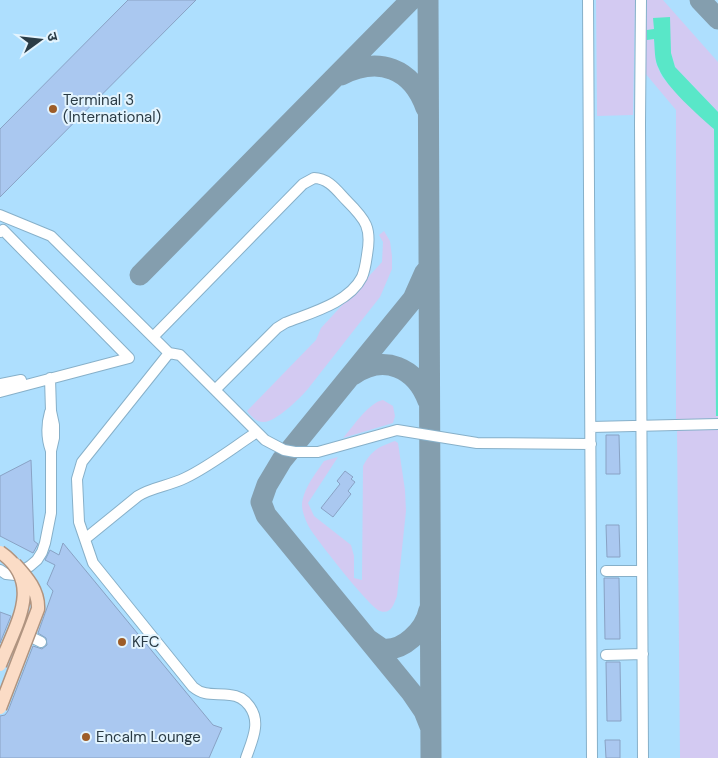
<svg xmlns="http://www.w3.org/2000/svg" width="718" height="758" font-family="'DM Sans','Noto Sans Devanagari',sans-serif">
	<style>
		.built { fill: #aedffe }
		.green { fill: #d3caf2 }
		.water { fill: #59e7c8 }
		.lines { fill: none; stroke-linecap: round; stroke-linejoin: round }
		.taxiway { stroke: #849eae; stroke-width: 21 }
		.building { fill: #aac8f0; stroke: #89a2c4 }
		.minor-casing { stroke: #87b0c9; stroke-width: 12 }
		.minor { stroke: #fff; stroke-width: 10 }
		.major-bridge-casing { stroke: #b09480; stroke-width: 15; stroke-linecap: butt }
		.major-bridge { stroke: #fbdcc6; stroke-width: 12 }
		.poi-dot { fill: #9d5c28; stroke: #e3f4fe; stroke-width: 2 }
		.labels { text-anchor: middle; stroke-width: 4; stroke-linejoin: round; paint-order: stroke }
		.poi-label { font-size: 15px; fill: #2b3c46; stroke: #e3f4fe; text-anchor: start }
	</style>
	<rect width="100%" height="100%" fill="#c8e9fe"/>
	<path class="built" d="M0,0h718v758h-718z"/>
	<path class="green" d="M596,0h39l-2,115 -36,1z
		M647,0h16l55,62v50l-43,-45 -4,-14 -1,-12 -16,-12 -6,11 6,-2 2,25 6,14 52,52 2,287h2v4l-42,1v-311l-31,-37z
		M384,231l6,10 2,15v13l-12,28 -73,93c-8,9 -32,33 -44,32 -7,0 -12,-6 -16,-11l69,-71 5,-12 61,-66 1,-20 -4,-7z
		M383,400l10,6 2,10 -2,7 -50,15c9,-10 26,-36 40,-38z
		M677,429h41v329h-38z
		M395,441l3,2 7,47 1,21 -9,85c-3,8 -6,19 -17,15 -10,-3 -64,-72 -71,-84 -3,-6 -7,-15 -7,-22 1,-16 14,-32 22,-44l14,-4 -30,46 6,13 37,29 3,11v22l8,2 1,-114c9,-16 15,-19 32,-25z"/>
	<path class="water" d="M670,17l1,36 4,14 43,45v304h-2l-2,-287c-15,-13 -48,-42 -55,-60 -5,-9 -4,-20 -5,-30l-7,1v-10l7,-1 -1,-11z"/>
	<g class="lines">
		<path class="taxiway" d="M428,0l3,758
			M700,0l18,19
			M341,75c38,-19 71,-7 85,33
			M425,272l-12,27 -131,161 -15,25 -6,17 5,13 145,177 13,19 6,15
			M140,275l271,-275
			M353,375c31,-22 63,-7 75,26
			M369,640l13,9c21,3 43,-19 47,-39"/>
	</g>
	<path class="building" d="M128,0h68l-196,197v-68z
		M606,435h13l1,39h-14z
		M31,460l3,81 4,3 -5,9 -33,-17v-60z
		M345,471l8,6 -2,2 4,3 -7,9 3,3 -18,23 -12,-9 19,-24 -3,-3z
		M606,525h13l1,32h-13z
		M63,543l150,182 9,3 -13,30h-209v-42l5,-1 3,-4 25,-65 9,3 5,-4 -1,-7 -8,-5 15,-42 -6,-7 8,-19 -10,-5 5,-10 9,5z
		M604,578h15l1,61h-15z
		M0,612l11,4 -11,27z
		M606,662h14l1,59h-14z
		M605,740h15v18h-14z"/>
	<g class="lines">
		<defs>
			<path id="minor" d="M588,0l4,758
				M641,0l-1,124 3,634
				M0,215l51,21 118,117 11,2 85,85 19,10 11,2h23l79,-22 80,13 114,1
				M0,232l3,-2 126,128 -129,34
				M153,337l150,-153 11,-6c15,0 24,14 33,23 19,19 25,27 20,54 -1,7 -2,15 -5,22 -13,26 -52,36 -77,46l-8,5 -62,62
				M169,353l-87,109 -5,17 2,43 14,41 100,124c12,10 22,6 37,8 16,1 27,17 25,33 -1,10 -6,21 -9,30
				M0,384l21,-4
				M50,412c-4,14 -4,25 1,39
				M591,427l127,-3
				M85,539l53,-43c14,-9 31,-10 47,-18 25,-12 49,-31 72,-46
				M0,570l6,4 9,1 15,-9 7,-6 5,-8 3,-9 6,-30v-62l3,-13v-13l-3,-14 -1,-33
				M606,571h36
				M29,636l12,6
				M606,655l37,-1"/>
		</defs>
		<use href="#minor" class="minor-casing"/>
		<use href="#minor" class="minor"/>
		<defs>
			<path id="major-bridge" d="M0,552c45,31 15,73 0,113
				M0,708l38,-99c1,-18 -11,-32 -23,-45"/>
		</defs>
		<use href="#major-bridge" class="major-bridge-casing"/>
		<use href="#major-bridge" class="major-bridge"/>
	</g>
	<g class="poi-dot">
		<circle cx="53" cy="109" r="5"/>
		<circle cx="122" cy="642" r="5"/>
		<circle cx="86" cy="737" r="5"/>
	</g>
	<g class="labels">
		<g class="poi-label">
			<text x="63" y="105">Terminal 3<tspan x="63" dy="17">(International)</tspan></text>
			<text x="132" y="647">KFC</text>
			<text x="96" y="742">Encalm Lounge</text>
		</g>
	</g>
	<g transform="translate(40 40) rotate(75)" stroke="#e3f4fe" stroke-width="4" paint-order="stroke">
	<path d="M0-4L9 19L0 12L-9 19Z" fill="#2b3c46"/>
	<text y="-8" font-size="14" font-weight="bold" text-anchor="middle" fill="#2b3c46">उ</text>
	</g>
</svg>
